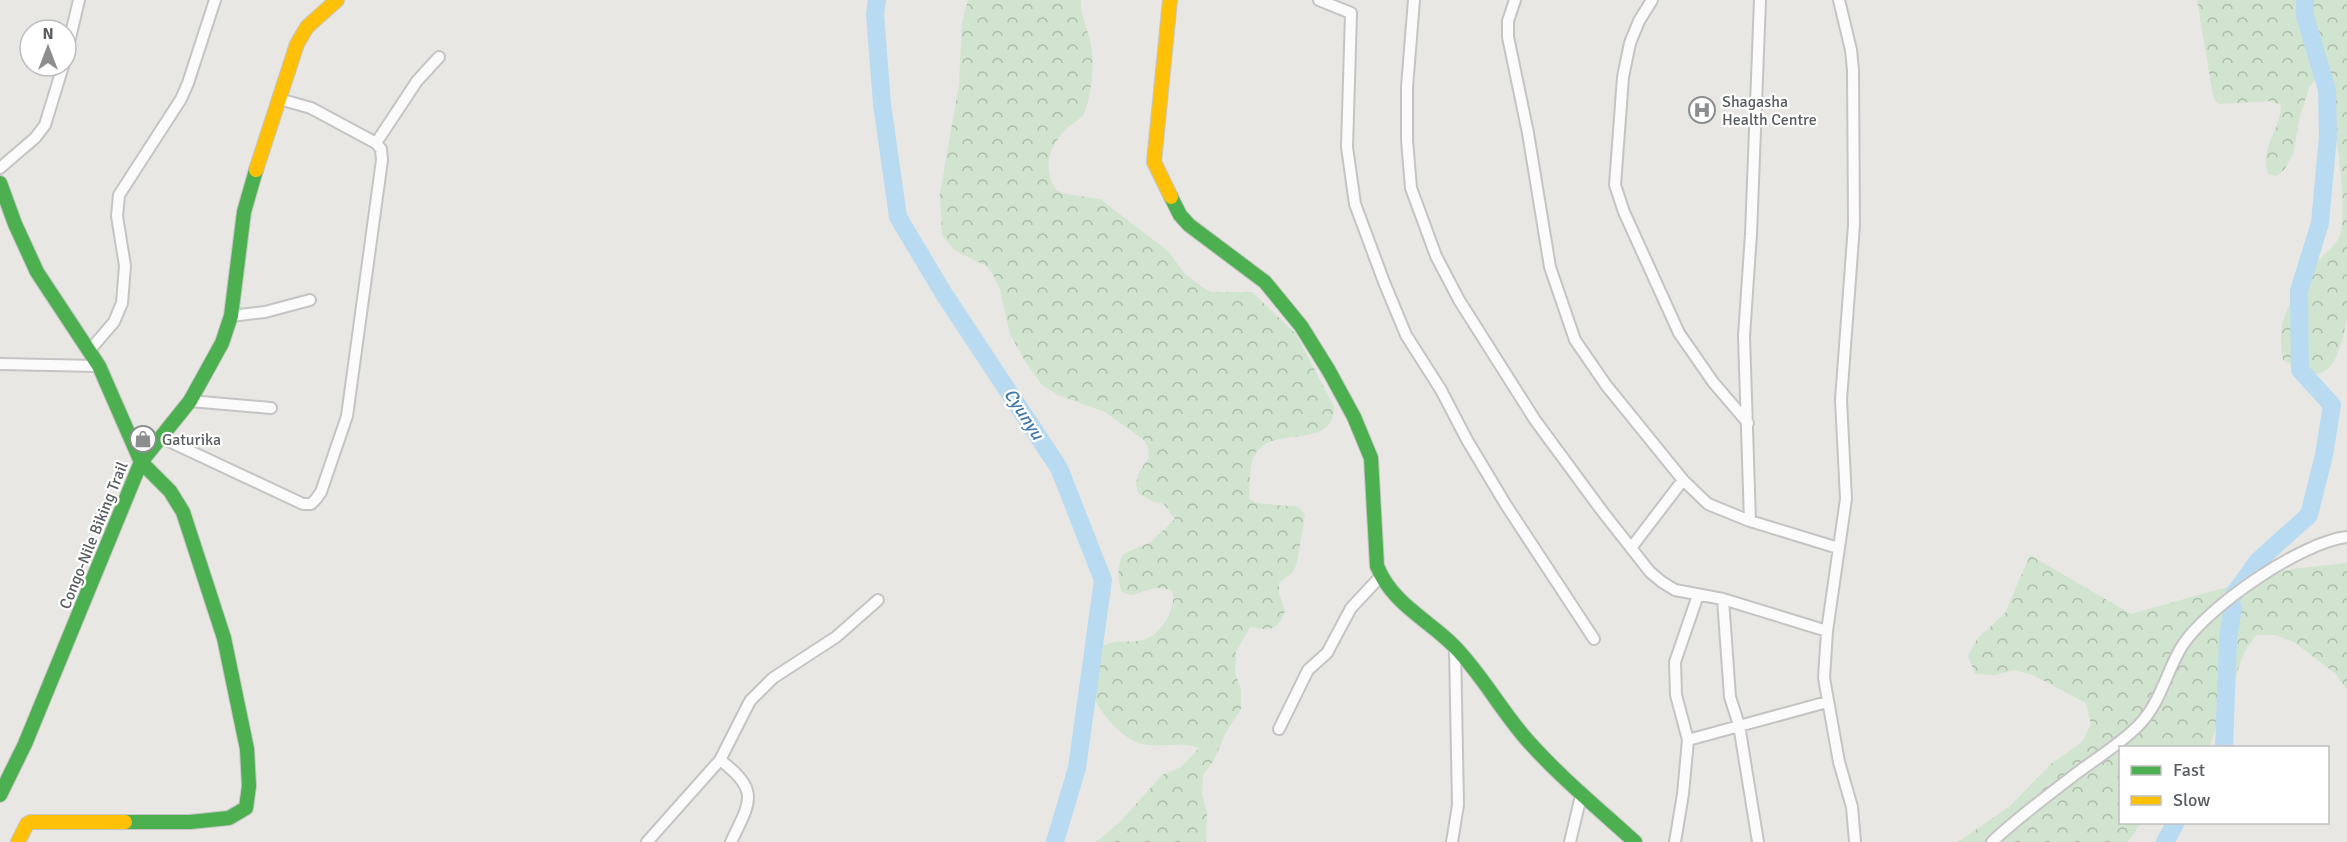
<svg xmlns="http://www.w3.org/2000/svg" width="2347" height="842" font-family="Signika,sans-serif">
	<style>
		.forest { fill: url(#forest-crowns) }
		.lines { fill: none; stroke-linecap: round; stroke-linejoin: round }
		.river { stroke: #b8dbf2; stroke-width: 18 }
		.street-casing { stroke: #c4c4c4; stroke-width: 14 }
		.fast-casing { stroke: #c5c5c5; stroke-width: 16 }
		.slow-casing { stroke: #c5c5c5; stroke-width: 16 }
		.street { stroke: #fcfbfb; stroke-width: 10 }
		.fast { stroke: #4caf50; stroke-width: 14 }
		.slow { stroke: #ffc107; stroke-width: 14 }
		.labels { text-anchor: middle; stroke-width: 4.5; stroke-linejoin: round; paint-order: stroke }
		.poi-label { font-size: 16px; fill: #595d60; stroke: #fff; text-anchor: start }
		.street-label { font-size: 16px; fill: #595d60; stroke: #fff }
		.water-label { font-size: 18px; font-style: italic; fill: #4278a8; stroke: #fff }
	</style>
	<defs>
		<pattern id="forest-crowns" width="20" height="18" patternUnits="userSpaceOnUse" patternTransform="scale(1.5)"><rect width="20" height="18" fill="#d1e4cf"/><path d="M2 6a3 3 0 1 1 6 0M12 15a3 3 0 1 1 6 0" fill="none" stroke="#adbcab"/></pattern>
	</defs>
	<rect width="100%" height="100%" fill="#e8e7e3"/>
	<path class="forest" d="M968,0h113c-1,14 6,27 9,40 5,19 2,56 -6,73 -3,7 -12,10 -17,15 -18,18 -25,39 -11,62l9,4 35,5 68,52 17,23 17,13 9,5h41l44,42 38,73c0,45 -64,16 -80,49 -5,9 -4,32 -5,43l8,4 42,4 6,8 -8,48 -4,9 -14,11v10l6,18c-9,22 -14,19 -35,16l-14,25 -1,20 6,18v19l-16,25 -11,26 -11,15 -1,19 5,19 -1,29h-110l23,-19 43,-48 19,-8 18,-19c-18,-7 -33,-1 -51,-3 -34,-4 -69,-58 -63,-90 8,-5 16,-9 25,-12 11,-3 22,0 33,-3 19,-6 32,-29 30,-48 -14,-9 -27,0 -42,3l-9,-3c-6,-13 -4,-25 1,-38l28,-12 24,-23 -12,-16 -9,-1 -16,-9 -2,-9 2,-10 11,-17 -1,-10 -4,-7 -39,-28 -47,-17 -16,-10 -17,-24 -15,-27 -10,-44 -8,-17 -6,-7 -32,-16 -12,-15 -2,-41 19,-110 3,-62z
		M2197,0h150v320c-5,18 -10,60 -38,53 -9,-2 -18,-9 -26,-13 -6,-33 1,-49 19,-76 6,-8 10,-16 16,-23 8,-9 19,-16 23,-28 6,-45 -6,-104 -16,-149l-10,-4 -6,8 -9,28 -7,38 -9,16 -7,6 -9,-2c-9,-27 13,-44 13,-69l-11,-4 -51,3 -6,-8z
		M2030,555l101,59 161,-45 55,-6v127l-11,-16 -42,-32 -19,-7h-19l-11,16 -36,96 -89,1v74l21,1 -13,19h-170l52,-36 41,-42 31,-22 9,-18 -5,-21 -53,-28 -19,-5 -19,5 -20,-1 -7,-18 9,-17 28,-26z"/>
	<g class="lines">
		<path class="river" d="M877,0l-2,14 7,90 16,113 46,77 115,174 44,112 -26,188 -22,74
			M2234,594l24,-33 51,-46 15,-60 8,-50 -32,-35 -1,-79 21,-68 8,-87 -1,-46 -22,-74v-16
			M2224,748l4,-109 5,-32
			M2165,842l11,-20"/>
		<defs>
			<path id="street" d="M1319,0l32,13 -4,134 8,57 29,78 22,53 35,55 26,50 39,65 88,134
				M1414,0l-7,87v53l4,48 25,68 23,44 76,120 67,91 48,61 12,10 13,8 48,9 104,32
				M1515,0l-7,21v16l20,96 22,134 25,73 31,45 77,95 25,24 42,17 88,27
				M1652,0l-13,21 -9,22 -7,34 -8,108 9,27 55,121 34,49 35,41
				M1839,0l12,50 2,20 1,155 -13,175 5,99 -19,132 -3,47 15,84 13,45 3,35
				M66,55l13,-55
				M376,143l41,-62 22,-24
				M0,168l35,-30 10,-13 18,-59
				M231,316l34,-4 45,-12
				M89,351l25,-29 8,-19 3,-37 -8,-50 2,-21 62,-96 7,-16 27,-83
				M0,364l99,2
				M190,401l81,7
				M160,437l143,67h8l5,-5 5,-7 26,-76 35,-256 -1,-11 -5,-6 -65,-35 -32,-9
				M1750,521l-6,-185 7,-102 9,-234
				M1631,548l52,-68
				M1723,599l7,98 9,28 19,117
				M1279,729l29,-59 19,-17 24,-45 29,-31
				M1688,740l139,-38
				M720,760l30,-59 23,-23 63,-41 42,-37
				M647,842l73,-82c41,31 30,42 11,82
				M1452,842l6,-37 -3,-157
				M1570,842l11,-46
				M1675,842l8,-48 5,-54 -12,-45 -1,-33 23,-67
				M1992,842c25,-24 54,-45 81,-66 22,-17 46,-31 65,-50 23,-23 28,-54 44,-80 25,-39 119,-104 165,-109"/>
			<path id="fast" d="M0,183l15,41 22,48 62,94 42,96 29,29 13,21 41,126 23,111 2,37 -3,22 -17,10 -39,4h-65
				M1171,197l9,18 9,10 76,57 36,44 28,45 25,46 17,41 6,108c15,38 52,54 78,81 28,29 47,65 73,94 33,37 71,68 107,101
				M0,795l25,-51 116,-282 49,-61 32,-58 9,-27 13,-104 12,-42"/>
			<path id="slow" d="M1170,0l-16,162 17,35
				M256,170l41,-126 10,-17 30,-27
				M18,842l9,-18 4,-2h94"/>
		</defs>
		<use href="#street" class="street-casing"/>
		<use href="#fast" class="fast-casing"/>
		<use href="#slow" class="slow-casing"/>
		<use href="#street" class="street"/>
		<use href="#fast" class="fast"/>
		<use href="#slow" class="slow"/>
	</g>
	<defs>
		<symbol id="hospital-ring" viewBox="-11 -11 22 22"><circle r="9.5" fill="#fff" stroke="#8b8d8e" stroke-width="1.5"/><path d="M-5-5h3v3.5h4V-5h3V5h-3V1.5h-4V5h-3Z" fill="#8b8d8e"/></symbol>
		<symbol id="shop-ring" viewBox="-11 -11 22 22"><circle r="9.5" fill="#fff" stroke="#8b8d8e" stroke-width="1.5"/><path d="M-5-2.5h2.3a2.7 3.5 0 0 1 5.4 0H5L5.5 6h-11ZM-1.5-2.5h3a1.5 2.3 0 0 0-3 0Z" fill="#8b8d8e"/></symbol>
	</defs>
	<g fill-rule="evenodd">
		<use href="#hospital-ring" x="1687" y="95" width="30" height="30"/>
		<use href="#shop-ring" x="128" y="424" width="30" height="30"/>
	</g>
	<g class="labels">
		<g class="poi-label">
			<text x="1722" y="107">Shagasha<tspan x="1722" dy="18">Health Centre</tspan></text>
			<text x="162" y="445">Gaturika</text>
		</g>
		<g class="street-label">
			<text transform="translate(93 535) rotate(-68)" y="6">Congo-Nile Biking Trail</text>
		</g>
		<g class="water-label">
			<text transform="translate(1024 414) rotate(57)" y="6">Cyunyu</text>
		</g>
	</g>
	<rect x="2119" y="746" width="210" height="78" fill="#ffffff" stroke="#bdbebf" stroke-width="1.5"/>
	<rect x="2131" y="766" width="30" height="9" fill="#4caf50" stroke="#bdbebf" stroke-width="1.5"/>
	<text x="2173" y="776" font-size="18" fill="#595d60">Fast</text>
	<rect x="2131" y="796" width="30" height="9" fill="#ffc107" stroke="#bdbebf" stroke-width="1.5"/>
	<text x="2173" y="806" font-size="18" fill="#595d60">Slow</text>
	<g transform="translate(48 48)"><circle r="28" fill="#ffffff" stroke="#bdbebf" stroke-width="1.5"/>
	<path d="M0-4.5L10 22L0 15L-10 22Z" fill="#8b8d8e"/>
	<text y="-9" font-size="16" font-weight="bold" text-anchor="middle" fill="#595d60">N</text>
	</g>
</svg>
